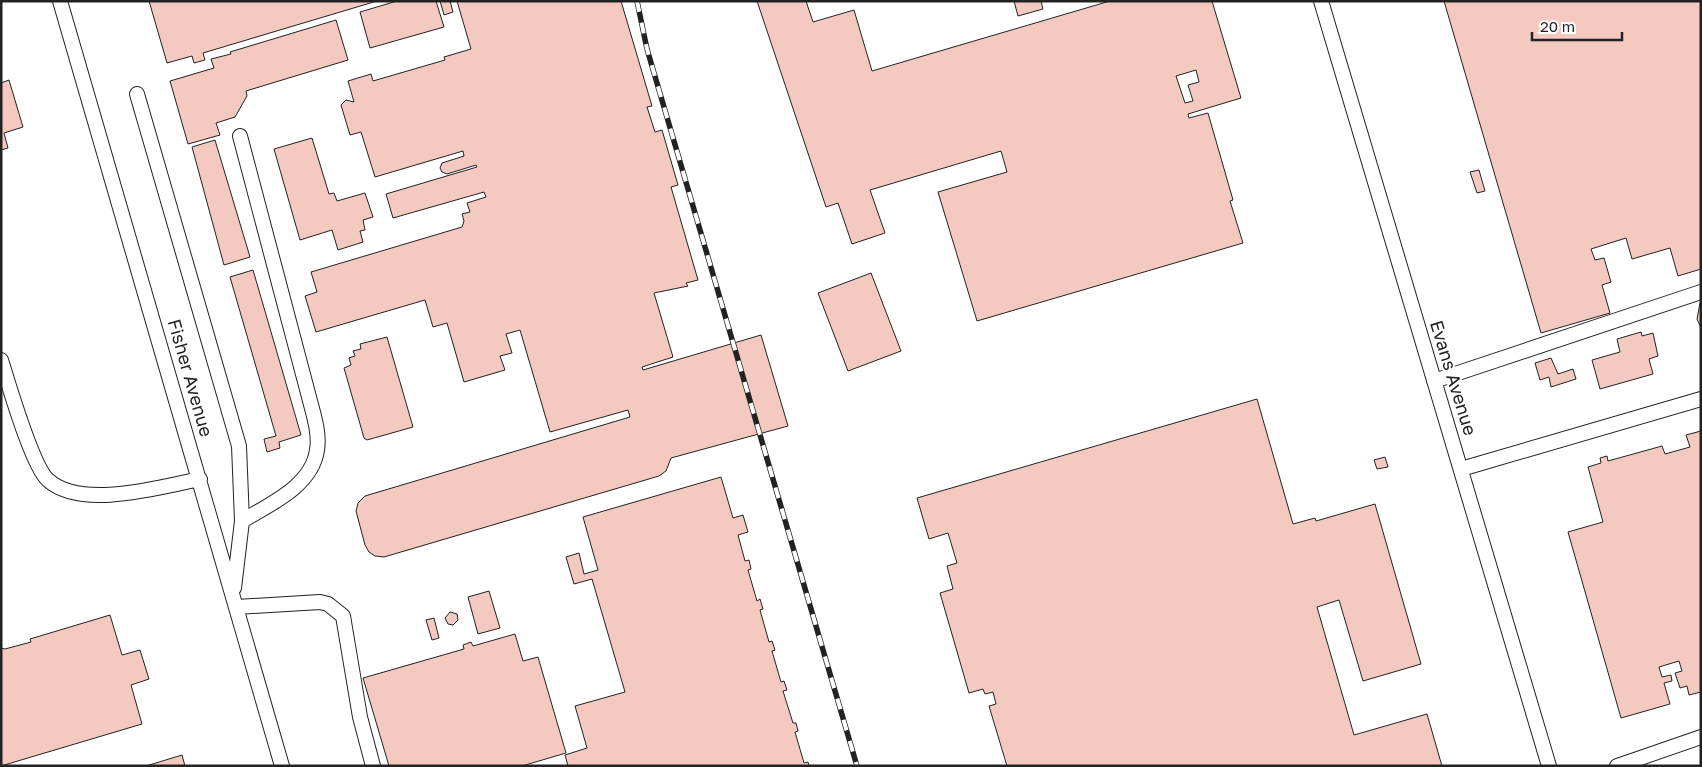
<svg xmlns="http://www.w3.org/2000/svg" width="1702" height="767" font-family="'Golos Text',sans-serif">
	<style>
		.building { fill: #f3c9c0; stroke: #222; fill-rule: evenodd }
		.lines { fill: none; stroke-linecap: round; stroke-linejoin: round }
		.service-casing { stroke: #222; stroke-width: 16 }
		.service { stroke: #fff; stroke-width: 14 }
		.rail-casing { stroke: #222; stroke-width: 5.5 }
		.rail { stroke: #fff; stroke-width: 4; stroke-dasharray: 11; stroke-linecap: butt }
		.labels { text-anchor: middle; stroke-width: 4; stroke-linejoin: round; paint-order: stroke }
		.street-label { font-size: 18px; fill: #222; stroke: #fff }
	</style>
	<rect width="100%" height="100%" fill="#fff"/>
	<path class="building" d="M149,1h228l-174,52 2,7 -11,3 -2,-7 -25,7z
		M397,1h39l8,26 -74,21 -10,-36z
		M440,1h10l3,11 -9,3z
		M457,1h164l31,105 -5,1 8,25 7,-2 16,55 -7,2 27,93 -12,3 2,3 -34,7 19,64 -31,10 1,3 118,-35 27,91 -117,32 -5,13 -7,5 -275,81 -9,-1 -6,-4 -4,-7 -9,-34 2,-8 7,-7 265,-79 -2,-7 -78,22 -30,-102 -14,4 6,19 -12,3 5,14 -41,12 -17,-59 -14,4 -8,-27 -109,32 -11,-36 12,-4 -6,-20 151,-45 2,-6 -2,-7 8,-2 -3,-9 19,-6 -2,-5 -91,26 -7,-24 91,-27 -1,-2 -29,9 -5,-2 -2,-4 2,-5 22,-7 -1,-5 -88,26 -14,-45 -11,3 -9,-30 5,-5 8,2 -6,-21 23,-7 2,7 72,-21 -1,-3 27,-8z
		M757,1h49l7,21 41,-12 18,61 238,-70h102l29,97 -53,16 1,4 19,-5 25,87 -3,1 13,42 -266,78 -39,-129 69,-20 -6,-21 -131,39 15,43 -33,11 -14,-41 -12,4zM1196,70l3,12 -11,3 5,16 -8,2 -9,-27z
		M1014,1h27l2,8 -25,7z
		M1444,1h257v268l-23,7 -8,-28 -38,11 -6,-21 -35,11 4,11 9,-2 7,24 -9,3 8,28 -69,20z
		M336,20l12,40 -102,31 1,5 -12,21 -19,6 4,12 -32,9 -18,-63 44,-13 -3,-9 20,-5 -1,-2z
		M9,80l14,47 -19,6 4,15 -7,2v-67z
		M312,138l17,56 5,-1 3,8 28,-8 8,24 -10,3 2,10 -5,1 3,11 -25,8 -6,-20 -32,10 -26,-91z
		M215,140l35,117 -26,8 -32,-118z
		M1479,170l6,21 -8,2 -7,-21z
		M253,270l48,165 -22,7 1,6 -13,4 -3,-13 12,-3 -46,-159z
		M871,273l30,78 -53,20 -30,-78z
		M1700,303h1v25l-4,-9z
		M1641,332l1,4 11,-3 5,23 -9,3 4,15 -53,15 -8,-29 28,-8 -3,-13z
		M387,337l26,90 -46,13 -3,-2 -20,-70 7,-3 -2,-7 6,-2 -2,-5 8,-2 -1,-5z
		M1551,358l7,16 15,-5 3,10 -25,8 -2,-10 -9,3 -5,-17z
		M1257,399l36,125 22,-6 1,3 59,-17 46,160 -58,17 -24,-81 -22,7 37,128 73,-21 15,52h-435l-18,-60 7,-2 -3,-12 -8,2 -2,-5 -14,4 -29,-100 13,-4 -6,-23 10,-3 -9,-30 -19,6 -12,-41z
		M1701,431v261l-12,3 -2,-9 -7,2 -5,-15 7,-2 -3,-10 -20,6 3,10 9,-2 1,6 -8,2 6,21 -49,14 -53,-186 35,-10 -15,-55 13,-4 -1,-5 7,-2 1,5 54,-15 3,8 25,-7 -4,-12z
		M1385,457l3,10 -11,2 -3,-9z
		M721,477l12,41 10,-3 5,17 -10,3 7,26 4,-1 2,9 -3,1 9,31 3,-2 3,10 -3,1 9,32 3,-1 3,9 -3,1 9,31 3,-1 3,9 -4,1 10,32h3l2,8 -3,1 9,31 4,-1 1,4h-241l-3,-11 22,-7 -12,-42 50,-14 -33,-113 -18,5 -8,-27 13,-4 5,21 14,-4 -15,-53z
		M489,591l11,37 -22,6 -10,-37z
		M450,612l7,2 1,6 -5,5 -5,-1 -3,-6z
		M110,615l12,40 18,-5 9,29 -18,6 11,39 -141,42v-118l4,1 26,-7 -1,-3z
		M434,618l5,20 -7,2 -6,-20z
		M515,634l8,27 15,-4 28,96 -44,13h-133l-26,-88 101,-29 -1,-4 8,-3 2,4z
		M182,755l3,11h-39z"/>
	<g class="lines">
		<defs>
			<path id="service" d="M60,1l222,765
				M1321,1l228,765
				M137,94l102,352 3,75 -8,67
				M240,136l69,261c4,16 11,36 8,53 -5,36 -47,54 -75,71
				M1,360c8,25 31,106 47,120 33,30 112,7 152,-1
				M1434,381l267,-89
				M1461,469l240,-70
				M237,607l83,-5 8,2 15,12 17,101 13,49
				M1617,766l84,-29"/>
		</defs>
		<use href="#service" class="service-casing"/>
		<use href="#service" class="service"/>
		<defs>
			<path id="rail" d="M637,1l10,48 210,717"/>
		</defs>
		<use href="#rail" class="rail-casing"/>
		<use href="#rail" class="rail"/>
	</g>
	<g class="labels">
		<g class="street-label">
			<text transform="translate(190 378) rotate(74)" y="6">Fisher Avenue</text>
			<text transform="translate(1453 378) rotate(73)" y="6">Evans Avenue</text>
		</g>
	</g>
	<rect width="1702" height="767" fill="none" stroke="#222222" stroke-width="5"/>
	<path d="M1532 32v8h90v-8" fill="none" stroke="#222222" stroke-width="2.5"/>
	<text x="1540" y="32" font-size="15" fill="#222222" stroke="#ffffff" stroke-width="4" paint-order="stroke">20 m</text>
</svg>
